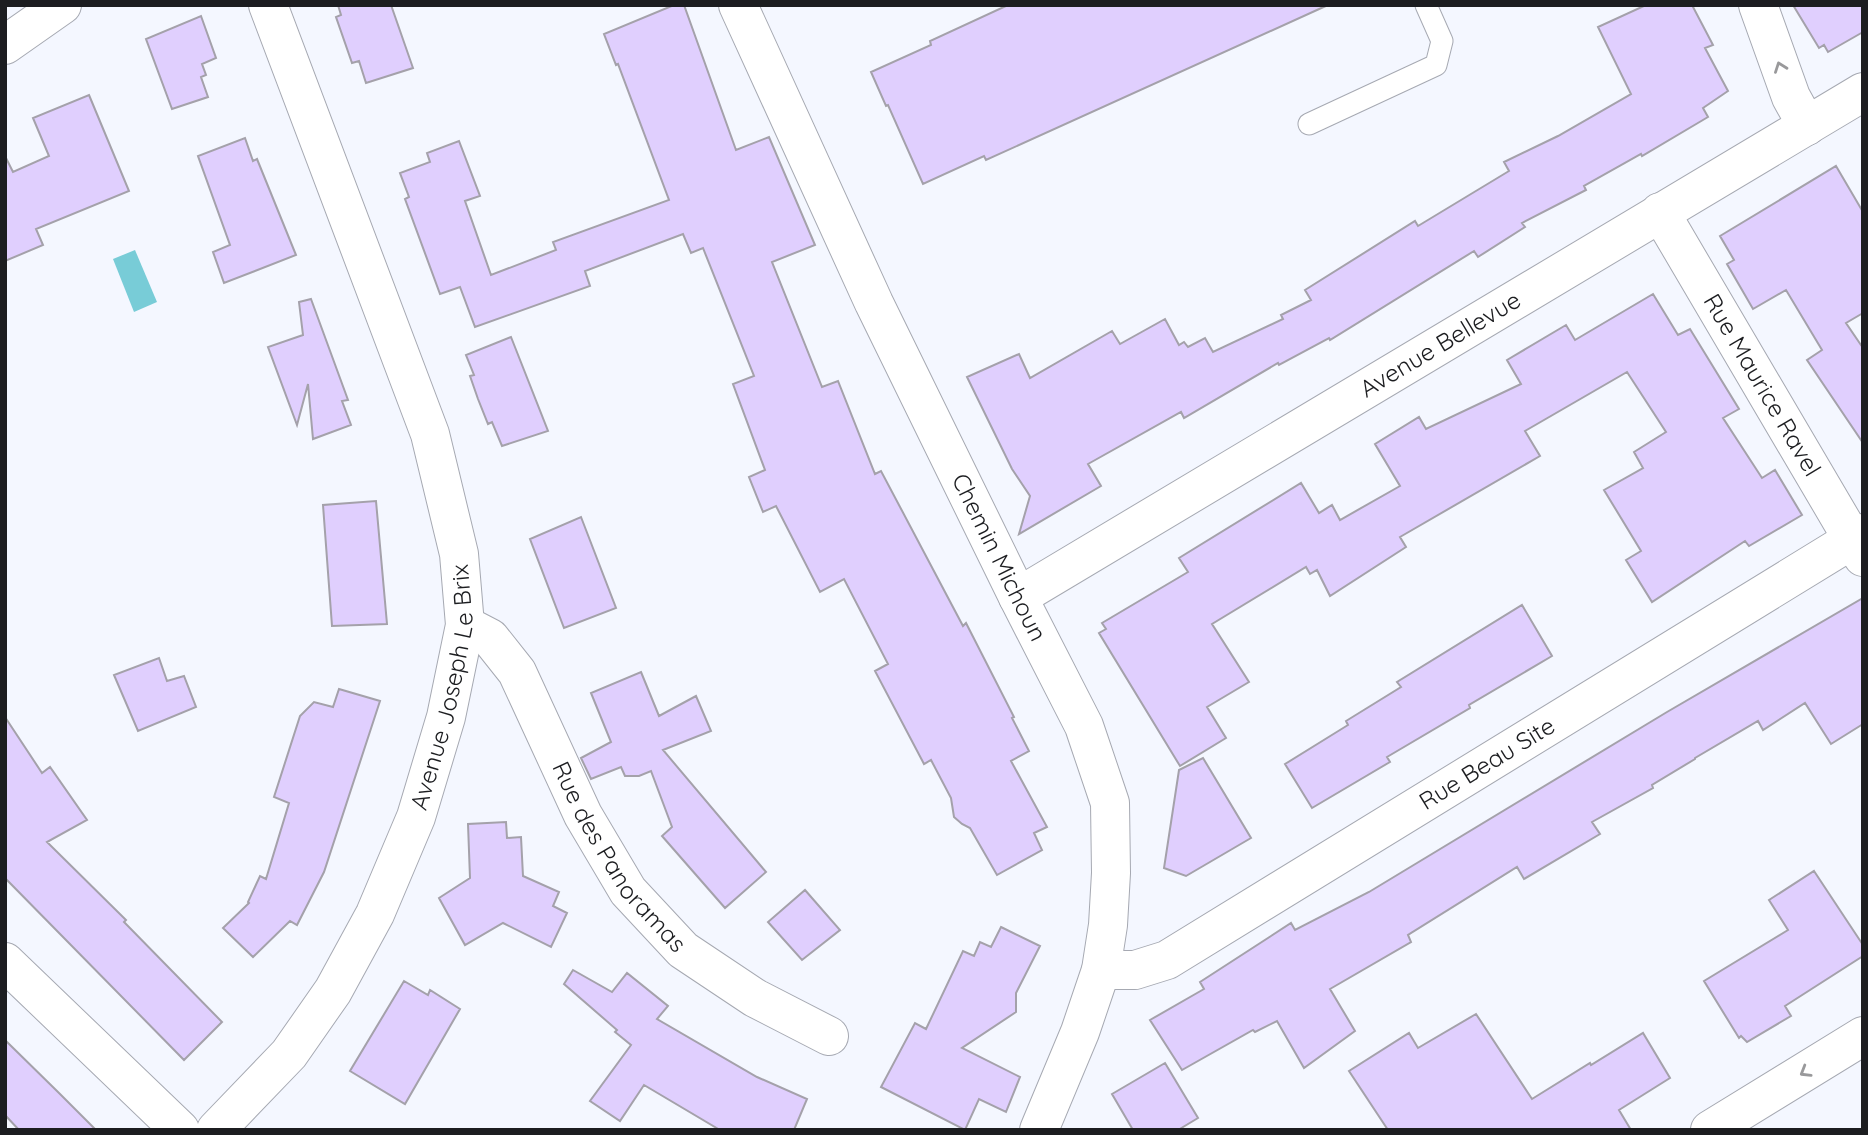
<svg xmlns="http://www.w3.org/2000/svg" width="1868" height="1135" font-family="Quicksand,sans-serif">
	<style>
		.water { fill: #78ccd7 }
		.building { fill: #e0cffe; stroke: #a4a1aa; stroke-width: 2 }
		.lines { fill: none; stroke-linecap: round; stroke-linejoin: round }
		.service-casing { stroke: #a6a9b2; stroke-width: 23 }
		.minor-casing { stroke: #a6a9b2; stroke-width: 40 }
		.tertiary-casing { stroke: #a6a9b2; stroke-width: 40 }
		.service { stroke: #fff; stroke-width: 21 }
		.minor { stroke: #fff; stroke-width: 38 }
		.tertiary { stroke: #fff; stroke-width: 38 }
		.oneway { stroke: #99999b }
		.labels { text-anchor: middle; stroke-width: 6; stroke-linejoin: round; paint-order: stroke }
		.street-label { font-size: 24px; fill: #1c1d20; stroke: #fff }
	</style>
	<rect width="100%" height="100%" fill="#f4f7ff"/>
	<path class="water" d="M135,250l22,52 -23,10 -21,-53z"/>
	<path class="building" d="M338,5h53l22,63 -47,15 -7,-22 -7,2 -16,-46 5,-2z
		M674,5h10l52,145 33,-13 46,108 -43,17 50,125 16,-6 37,93 6,-3 82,155 3,-3 48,94 -2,1 17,33 -18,10 36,66 -13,6 8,17 -45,25 -27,-47 -8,-4 -8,-7 -3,-19 -20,-38 -7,4 -49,-93 13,-7 -44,-85 -24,13 -44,-86 -13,6 -14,-35 16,-7 -32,-86 21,-8 -51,-128 -12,5 -8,-19 -98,37 5,15 -115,41 -15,-40 -20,7 -35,-95 4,-2 -9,-24 30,-11 -3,-9 32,-12 21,55 -15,5 26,74 65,-25 -3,-8 116,-42 -51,-136 -2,1 -12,-31z
		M1008,5h320l-342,155 -2,-4 -61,28 -35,-79 -2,1 -15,-34 60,-27 -1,-4z
		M1646,5h46l21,40 -8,3 23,43 -25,17 5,9 -66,39 -1,-2 -57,32 2,4 -64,33 3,4 -47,30 -4,-6 -144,89 -1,-2 -50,27 -1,-2 -94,55 -3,-6 -93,52 13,22 -82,48 11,-38 -18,-27 -45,-92 52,-23 11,24 82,-47 8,13 45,-25 14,26 5,-3 4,5 17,-9 8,14 70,-33 -2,-4 30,-15 -6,-10 110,-69 3,5 91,-55 -5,-9 54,-26 73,-42 -33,-67z
		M1793,5h70v27l-35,20 -4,-7 -5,3z
		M201,16l15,42 -14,6 4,11 -5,2 7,20 -36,12 -26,-70z
		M89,95l40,96 -93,38 7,16 -38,16v-105l8,16 36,-16 -16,-38z
		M245,138l8,23 4,-2 39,96 -72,28 -11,-31 17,-7 -32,-89z
		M1836,166l27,46v101l-17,10 17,25v95l-56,-83 15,-10 -36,-60 -33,19 -26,-45 7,-4 -14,-24z
		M1653,294l25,41 12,-6 49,80 -16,9 39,60 13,-8 27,45 -53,31 -4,-5 -93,61 -26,-42 15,-9 -37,-61 39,-22 -9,-16 32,-20 -39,-60 -102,59 15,25 -140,81 6,10 -76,49 -13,-26 -7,4 -4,-7 -94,57 37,58 -42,25 19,31 -46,28 -81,-133 7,-4 -4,-6 86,-51 -9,-14 122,-75 18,30 13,-8 8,15 60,-34 -25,-42 44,-27 7,12 95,-45 -14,-24 59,-35 9,15z
		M311,299l37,101 -6,1 9,24 -38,14 -5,-55 -11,41 -29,-78 35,-12 -4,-33z
		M511,337l37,94 -46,15 -10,-24 -4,2 -10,-25 -8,-23 4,-1 -8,-20z
		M376,501l11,123 -55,2 -9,-121z
		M581,517l35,91 -52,20 -34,-89z
		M1863,598v126l-32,20 -26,-41 -42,27 -5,-9 -63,37v1l-43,26 1,3 -61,34 8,12 -76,45 -7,-12 -109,68 3,7 -81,47 25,42 -51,37 -27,-47 -22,11 -2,-2 -71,40 -32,-50 54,-31 -4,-7 91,-59 4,7 74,-38 298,-180z
		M1522,605l30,51 -83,49 1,3 -83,49 3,5 -78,46 -27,-44 63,-39 -2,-4 55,-34 -4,-5z
		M159,658l8,23 17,-5 12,31 -58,24 -24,-56z
		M641,672l18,44 37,-20 15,35 -48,19 103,122 -41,36 -63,-72 10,-9 -21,-56 -12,5h-14l-4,-9 -30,12 -10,-21 30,-16 -20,-49z
		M339,689l41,12 -56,171 -27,53 -7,-4 -37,36 -30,-29 26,-25 -1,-1 12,-26 6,3 23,-76 -15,-6 26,-81 14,-14 19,5z
		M5,717l37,56 8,-6 37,53 -40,22 79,78 -2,2 98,100 -38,38 -179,-182z
		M1203,758l48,80 -65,38 -22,-8 15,-98z
		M506,822l1,16 14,-1 2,39 36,16 -6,14 14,7 -16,34 -48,-24 -38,22 -26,-47 31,-20 -2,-54z
		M1814,871l49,74v11l-78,50 6,10 -44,26 -6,-6 -2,2 -35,-57 84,-51 -19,-30z
		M805,890l35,40 -38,30 -34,-38z
		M1001,927l39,19 -24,47v19l-54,36 58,29 -14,35 -27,-13 -14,31 -84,-43 34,-64 11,6 37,-78 11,5 6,-14 11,5z
		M573,970l39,22 15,-19 41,33 -11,13 100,58 50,22 -13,31h-74l-76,-45 -24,36 -30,-20 41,-56 -16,-13 2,-2 -53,-46z
		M404,981l24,14 2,-5 30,19 -55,95 -55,-33z
		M1476,1014l56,85 58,-36 1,2 52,-32 27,45 -51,32 12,20h-243l-39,-59 60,-38 9,15z
		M5,1040l54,53 37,37h-77l-14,-15z
		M1165,1063l33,55 -20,12h-45l-21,-36z"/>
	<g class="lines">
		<defs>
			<path id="service" d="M1309,124l127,-59 6,-24 -16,-36"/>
			<g id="minor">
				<path id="s1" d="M738,5l136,298 144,294 66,129 26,77 1,70 -3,52 -7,45 -21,62 -41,98"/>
				<path d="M1758,5l33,92 16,29"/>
				<path id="s2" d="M1660,212l203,345"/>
				<path id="s3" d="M1018,597l845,-505"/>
				<path id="s4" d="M465,625l25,13 27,34 66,143 45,76 55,59 72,48 74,38"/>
				<path d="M5,962l175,168"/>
				<path id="s5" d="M1101,970h34l32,-10 696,-427"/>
				<path id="s6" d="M216,1130l73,-76 44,-63 42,-77 41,-97 30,-100 19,-92 -6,-71 -29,-120 -162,-429"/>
				<path d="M1710,1130l153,-94"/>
			</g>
			<path id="tertiary" d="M5,45l57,-40"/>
		</defs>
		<use href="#service" class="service-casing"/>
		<use href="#minor" class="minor-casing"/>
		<use href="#tertiary" class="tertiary-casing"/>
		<use href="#service" class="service"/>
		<use href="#minor" class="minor"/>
		<use href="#tertiary" class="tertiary"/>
	</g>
	<defs><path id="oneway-chevron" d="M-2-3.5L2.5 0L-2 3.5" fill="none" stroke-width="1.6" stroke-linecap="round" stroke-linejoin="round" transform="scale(1.75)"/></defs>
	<g class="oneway">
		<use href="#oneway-chevron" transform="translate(1780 67) rotate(-110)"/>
		<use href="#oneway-chevron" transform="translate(1805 1072) rotate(149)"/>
	</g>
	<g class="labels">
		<g class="street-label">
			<text dy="8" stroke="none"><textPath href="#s3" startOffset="492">Avenue Bellevue</textPath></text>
			<text dy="8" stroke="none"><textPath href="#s2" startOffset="201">Rue Maurice Ravel</textPath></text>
			<text dy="8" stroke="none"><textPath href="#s1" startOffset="611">Chemin Michoun</textPath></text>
			<text dy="8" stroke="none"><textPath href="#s6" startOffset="509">Avenue Joseph Le Brix</textPath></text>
			<text dy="8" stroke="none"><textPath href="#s5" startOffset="443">Rue Beau Site</textPath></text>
			<text dy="8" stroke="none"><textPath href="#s4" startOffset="284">Rue des Panoramas</textPath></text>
		</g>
	</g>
	<rect width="1868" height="1135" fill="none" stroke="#1c1d20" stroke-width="14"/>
</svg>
